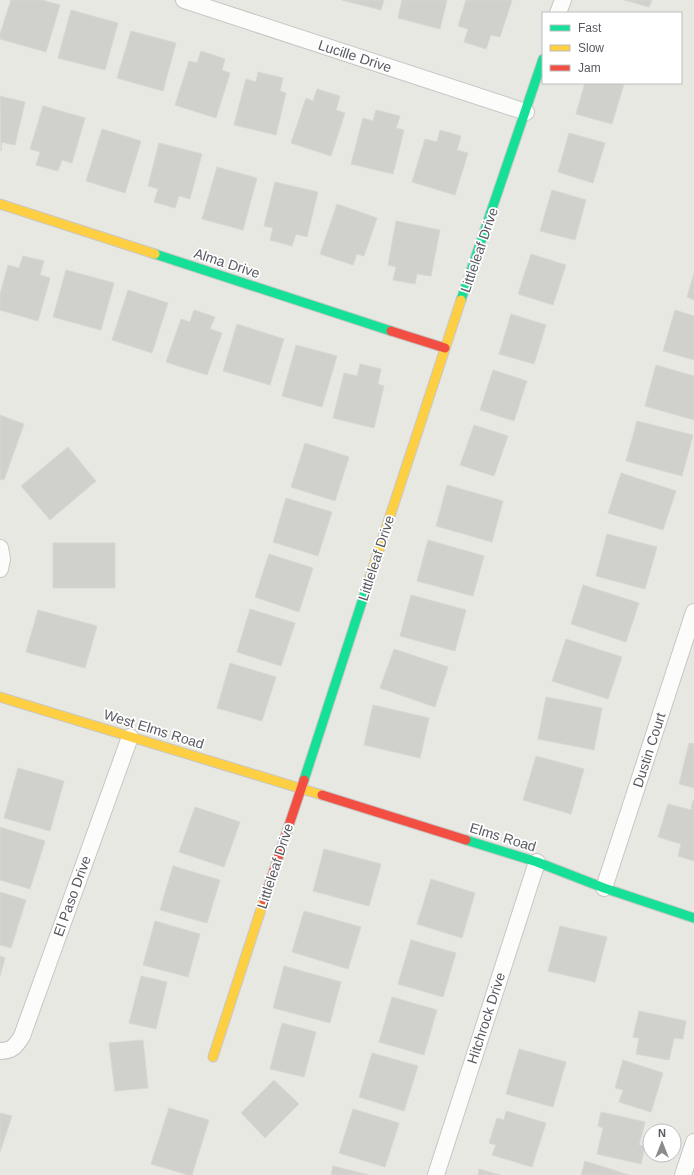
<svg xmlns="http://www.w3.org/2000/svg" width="694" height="1175" font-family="Arial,sans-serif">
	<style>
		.building { fill: #d0d0cc; stroke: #d8d7d1 }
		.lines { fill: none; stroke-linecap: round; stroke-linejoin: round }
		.street-casing { stroke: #c6c6c6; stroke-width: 18 }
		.fast-casing { stroke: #c7c7c7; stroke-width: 11 }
		.slow-casing { stroke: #c7c7c7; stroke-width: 11 }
		.jam-casing { stroke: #c7c7c7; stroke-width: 11 }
		.street { stroke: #fcfcfb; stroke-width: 16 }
		.fast { stroke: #16e098; stroke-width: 9 }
		.slow { stroke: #ffcf43; stroke-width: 9 }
		.jam { stroke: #f24e42; stroke-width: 9 }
		.labels { text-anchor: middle; stroke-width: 3.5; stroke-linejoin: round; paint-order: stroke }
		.street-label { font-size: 14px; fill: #575a61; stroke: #fff }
	</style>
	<rect width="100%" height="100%" fill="#e8e8e2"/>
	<path class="building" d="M11,0h31l18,5 -14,47 -46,-13v-5z
		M342,0h42l-3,10z
		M402,0h45l-7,29 -42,-11z
		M466,0h46l-12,37 -9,-2 -5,14 -22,-7 4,-13 -10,-3z
		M624,0h28l-3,7z
		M71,10l47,13 -13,47 -47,-12z
		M131,31l45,12 -13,48 -46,-13z
		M201,51l24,8 -3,11 8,3 -14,45 -41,-13 14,-44 8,2z
		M258,72l25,6 -3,13 6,2 -10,42 -42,-10 12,-46 10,3z
		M585,83l39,1 -12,40 -36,-10z
		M317,89l23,7 -4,14 9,3 -14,43 -40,-13 15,-45 7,3z
		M0,96l25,6 -10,43 -13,-3 -1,9z
		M43,106l42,12 -13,45 -10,-3 -4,11 -22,-6 4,-13 -10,-3z
		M376,110l24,6 -4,12 8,2 -11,44 -42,-10 12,-46 10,3z
		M102,129l39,12 -16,52 -39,-12z
		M440,130l21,6 -4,14 11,3 -13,42 -43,-13 13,-43 12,3z
		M569,133l36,10 -12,40 -35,-11z
		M159,143l43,11 -12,45 -11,-3 -4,12 -21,-6 4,-13 -10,-3z
		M217,167l40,11 -14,52 -41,-11z
		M275,182l43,10 -11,45 -11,-3 -4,12 -22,-6 3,-12 -9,-2z
		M552,190l34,10 -11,40 -35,-9z
		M337,204l40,14 -13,38 -7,-2 -4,11 -33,-11z
		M396,221l44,9 -9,46 -14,-2 -2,10 -22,-4 3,-13 -8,-2z
		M531,254l35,11 -13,40 -35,-11z
		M23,256l21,5 -4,14 10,3 -12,43 -38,-11v-16l8,-29 11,3z
		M66,270l48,13 -13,47 -48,-13z
		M694,273v27l-7,-3z
		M128,290l40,13 -16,50 -40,-13z
		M194,310l21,7 -5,12 12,4 -15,42 -41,-13 15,-43 9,3z
		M675,310l19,6v44l-31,-9z
		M511,314l35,11 -12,39 -35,-10z
		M237,324l47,15 -14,46 -47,-14z
		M296,345l41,11 -15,51 -40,-11z
		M360,364l21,5 -3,15 6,2 -10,42 -41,-10 11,-45 13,3z
		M656,365l38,11v44l-49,-14z
		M493,370l34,11 -13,40 -34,-11z
		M0,415l24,9 -20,56 -4,-1z
		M637,421l56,14 -11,41 -56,-15z
		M474,425l34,11 -14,40 -34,-11z
		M305,443l44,14 -14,44 -44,-14z
		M68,447l28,34 -46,39 -29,-34z
		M621,473l55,18 -13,39 -55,-17z
		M447,485l56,16 -11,41 -56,-16z
		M286,498l46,14 -14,44 -45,-14z
		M607,534l50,13 -12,42 -49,-13z
		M428,540l56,16 -11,40 -56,-15z
		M53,543h62v45h-62z
		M269,554l44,14 -14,44 -44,-15z
		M583,585l56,18 -13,39 -55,-18z
		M411,595l55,15 -11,41 -55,-15z
		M250,609l45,14 -14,43 -44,-14z
		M38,610l59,16 -12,42 -59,-16z
		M566,639l56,18 -14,42 -56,-18z
		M394,649l54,18 -13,40 -55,-19z
		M230,663l46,14 -14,44 -45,-13z
		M546,697l56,11 -8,42 -56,-11z
		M373,705l56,13 -9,40 -56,-13z
		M689,743l5,1v44l-15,-4z
		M536,756l48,13 -13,45 -48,-14z
		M18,768l46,13 -14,50 -46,-13z
		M693,800l1,1v60l-16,-5 3,-12 -23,-7 10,-33 23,6z
		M195,807l45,15 -16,45 -45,-15z
		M0,827l45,14 -15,48 -30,-9z
		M324,849l57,15 -12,42 -56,-15z
		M173,866l47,14 -13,43 -47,-13z
		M431,879l44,14 -13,45 -45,-14z
		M0,892l26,8 -15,48 -11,-3z
		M304,911l57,16 -13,42 -56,-17z
		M155,921l45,13 -12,43 -45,-12z
		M560,926l47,11 -12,45 -47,-11z
		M411,940l45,13 -13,44 -45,-13z
		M0,956l5,2 -5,18z
		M284,966l57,16 -11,41 -57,-15z
		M141,976l26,6 -11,47 -27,-6z
		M392,997l45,13 -13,45 -45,-13z
		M639,1011l47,10 -3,18 -9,-1 -5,22 -33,-6 3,-16 -6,-1z
		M282,1023l34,9 -12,45 -34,-8z
		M143,1040l5,48 -33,3 -6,-48z
		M519,1049l47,13 -13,45 -47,-13z
		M372,1053l46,13 -14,45 -45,-14z
		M623,1060l40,13 -12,39 -32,-10 4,-12 -8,-2z
		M274,1080l25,24 -34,34 -24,-25z
		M169,1108l40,12 -17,55h-4l-37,-11z
		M353,1109l46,14 -14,44 -46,-14z
		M506,1111l40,12 -14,44 -40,-12 4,-10 -7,-2 8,-25 7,2z
		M601,1112l44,10 -6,23 6,1 -4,18 -44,-10 6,-26 -5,-2z
		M0,1113l12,3 -12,36z
		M585,1161l44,14h-48z
		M333,1166l36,9h-38z
		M479,1169l21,6h-22z"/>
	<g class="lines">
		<defs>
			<path id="street" d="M184,0l342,112
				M558,13l5,-13
				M0,548l2,11 -2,10
				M604,888l90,-276
				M0,1051c12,0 16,-5 22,-15l108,-299
				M436,1175l101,-313
				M683,1175l11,-33"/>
			<path id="fast" d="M155,254l236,77
				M461,300l82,-241
				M304,780l66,-203
				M466,840l71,22 67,26 90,30"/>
			<path id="slow" d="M0,204l155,50
				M370,577l91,-277
				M0,697l322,98
				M213,1057l51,-157"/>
			<path id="jam" d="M391,331l54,17
				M322,795l144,45
				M264,900l40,-120"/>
		</defs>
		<use href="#street" class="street-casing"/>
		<use href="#fast" class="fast-casing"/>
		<use href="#slow" class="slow-casing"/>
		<use href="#jam" class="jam-casing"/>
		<use href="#street" class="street"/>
		<use href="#fast" class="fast"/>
		<use href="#slow" class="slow"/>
		<use href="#jam" class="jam"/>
	</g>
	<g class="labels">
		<g class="street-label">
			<text transform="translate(355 56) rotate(18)" y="5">Lucille Drive</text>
			<text transform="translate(479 250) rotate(-71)" y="5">Littleleaf Drive</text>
			<text transform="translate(227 263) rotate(18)" y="5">Alma Drive</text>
			<text transform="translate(376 558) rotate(-72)" y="5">Littleleaf Drive</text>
			<text transform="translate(154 729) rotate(17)" y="5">West Elms Road</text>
			<text transform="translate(649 750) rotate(-72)" y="5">Dustin Court</text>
			<text transform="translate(503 837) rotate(17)" y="5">Elms Road</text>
			<text transform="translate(275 866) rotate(-72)" y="5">Littleleaf Drive</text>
			<text transform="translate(72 896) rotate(-70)" y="5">El Paso Drive</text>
			<text transform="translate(486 1018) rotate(-72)" y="5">Hitchrock Drive</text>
		</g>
	</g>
	<rect x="542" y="12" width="140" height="72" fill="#ffffff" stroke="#bcbdc0"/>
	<rect x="550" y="25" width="20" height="6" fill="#16e098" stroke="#bcbdc0"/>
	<text x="578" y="32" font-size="12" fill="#575a61">Fast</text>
	<rect x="550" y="45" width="20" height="6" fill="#ffcf43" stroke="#bcbdc0"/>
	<text x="578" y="52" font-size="12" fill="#575a61">Slow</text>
	<rect x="550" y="65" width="20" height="6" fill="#f24e42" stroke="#bcbdc0"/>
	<text x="578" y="72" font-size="12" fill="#575a61">Jam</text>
	<g transform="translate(662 1143)"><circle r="19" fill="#ffffff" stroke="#bcbdc0"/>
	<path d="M0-3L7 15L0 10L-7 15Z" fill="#8a8c8e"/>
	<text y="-6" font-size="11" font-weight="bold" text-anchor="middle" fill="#575a61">N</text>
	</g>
</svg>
